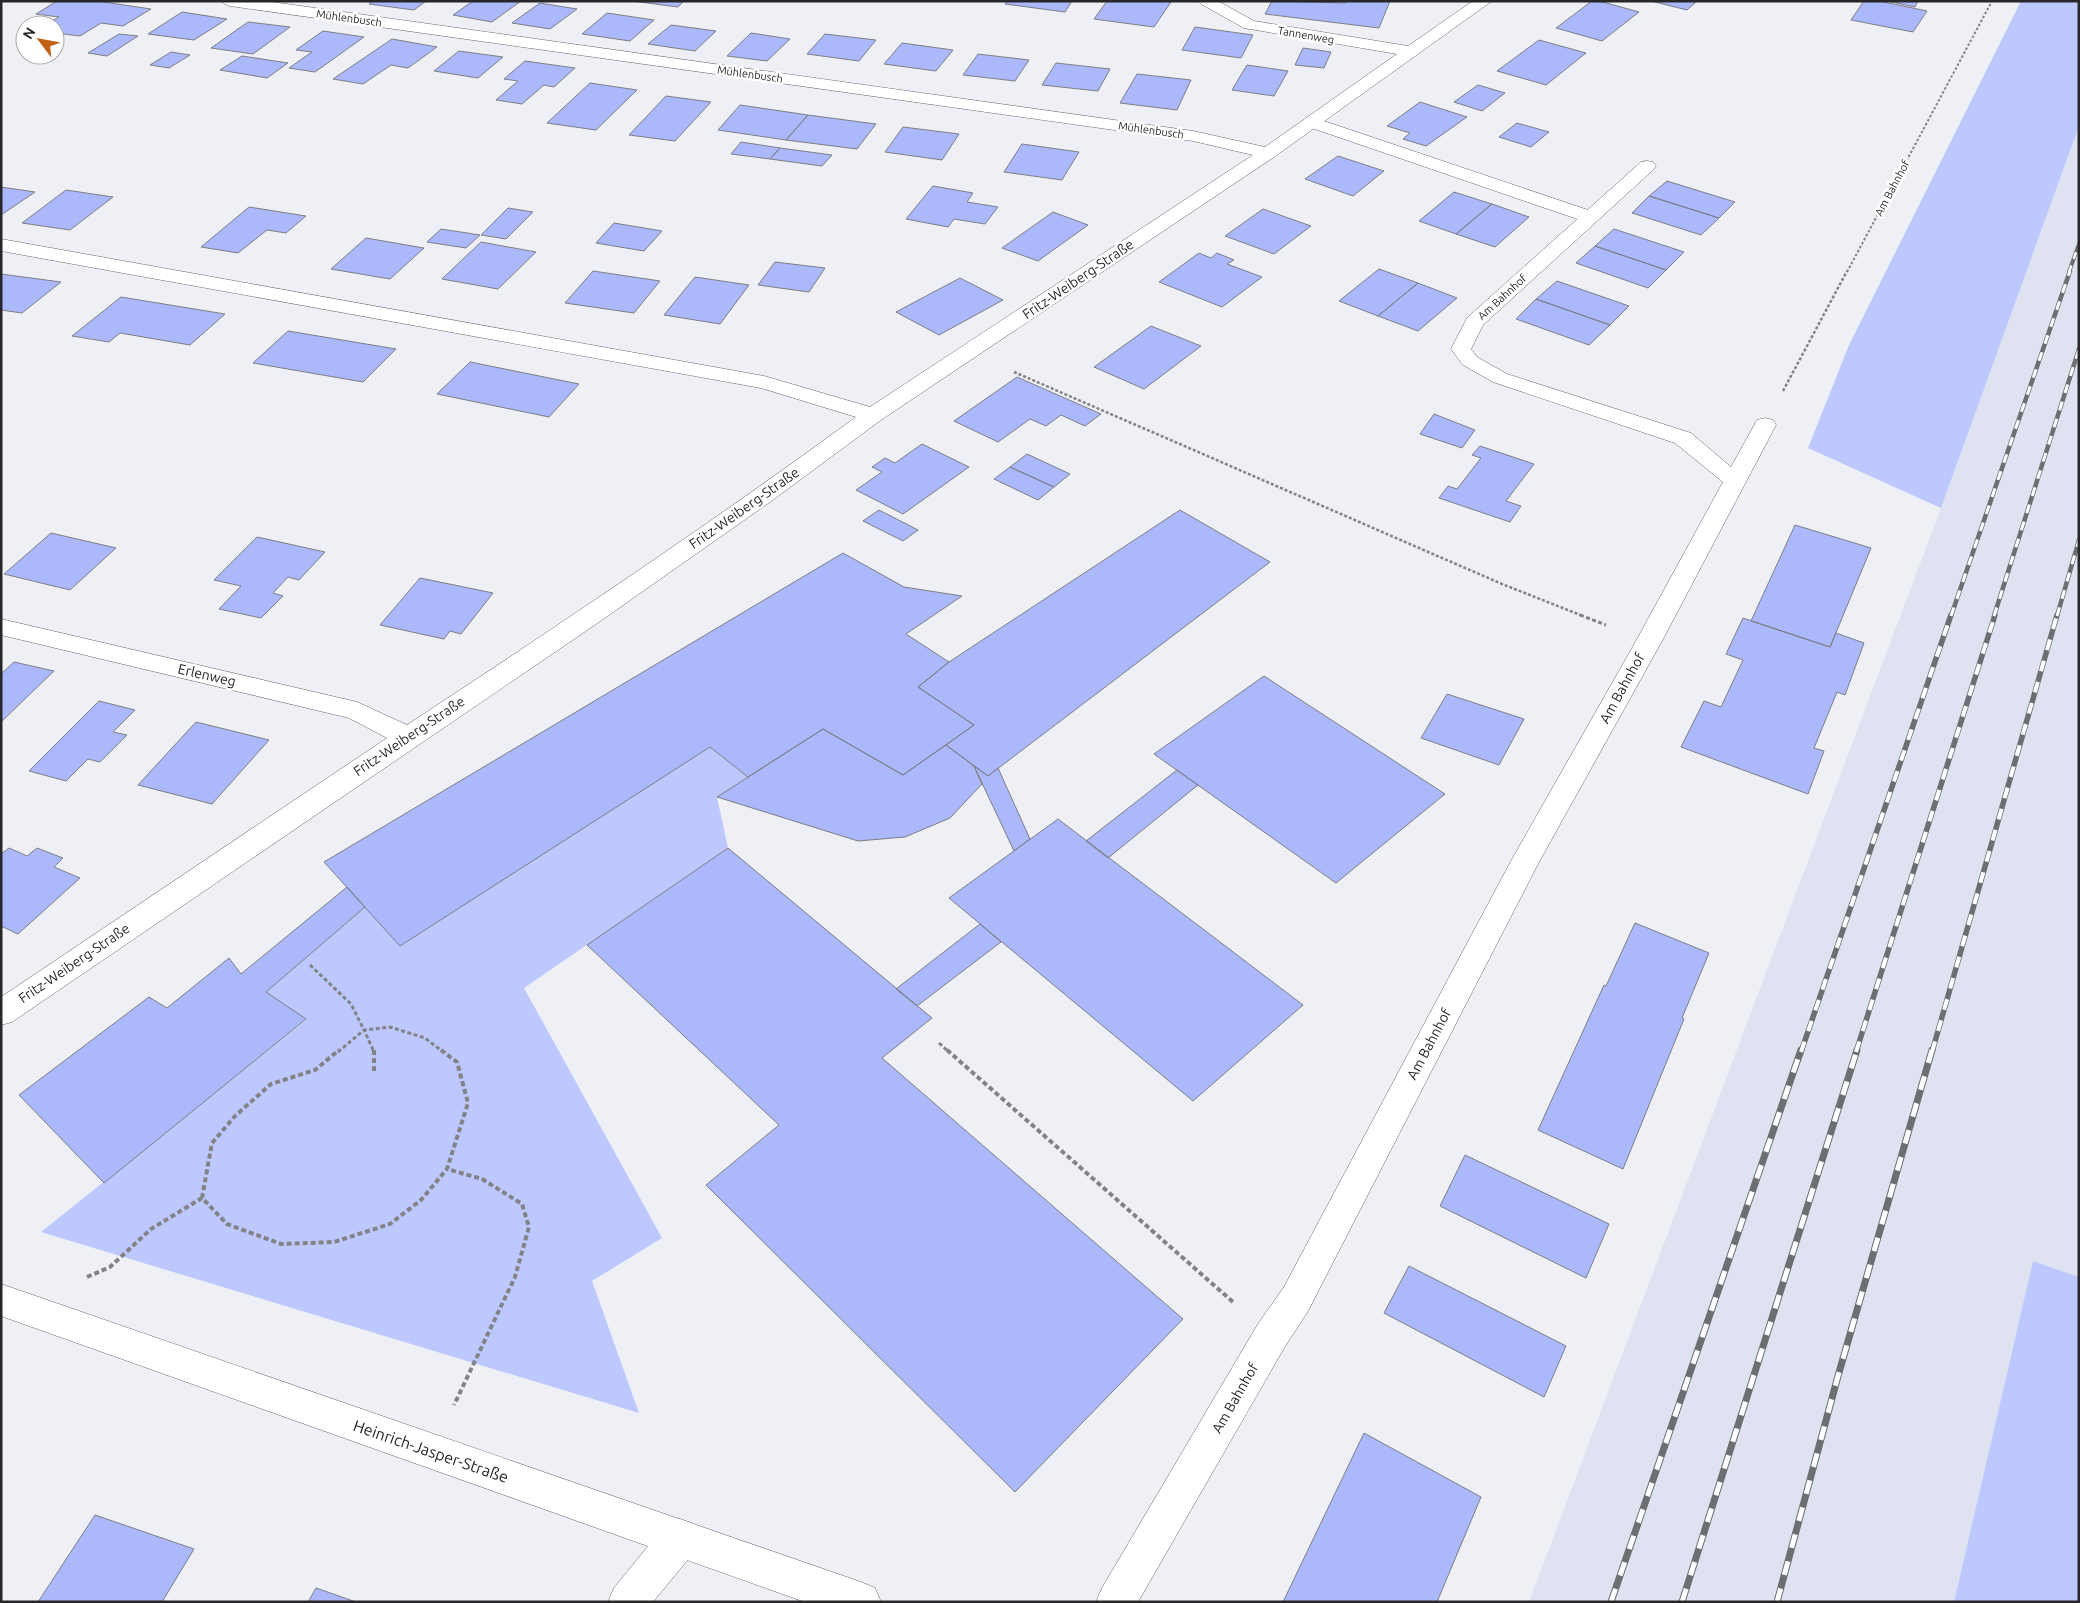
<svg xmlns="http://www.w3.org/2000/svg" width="2080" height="1603" font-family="Ubuntu,sans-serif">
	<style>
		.built { fill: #dfe2f0 }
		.green { fill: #bcc8fe }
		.building { fill: #abb8fb; stroke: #7d7e84 }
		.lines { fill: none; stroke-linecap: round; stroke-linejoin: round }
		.service-casing { stroke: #66676c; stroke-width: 1 }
		.minor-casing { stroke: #66676c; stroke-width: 1 }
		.path-far3 { stroke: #828387; stroke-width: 2; stroke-dasharray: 2.5 2; stroke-linecap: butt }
		.path-far2 { stroke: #828387; stroke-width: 2.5; stroke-dasharray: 3 2; stroke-linecap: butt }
		.path-far1 { stroke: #828387; stroke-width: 3; stroke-dasharray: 4 2.5; stroke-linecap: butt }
		.path { stroke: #828387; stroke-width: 4; stroke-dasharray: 5 3; stroke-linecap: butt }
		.service { fill: #fff; fill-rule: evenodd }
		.minor { fill: #fff; fill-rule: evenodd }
		.rail-far3-casing { stroke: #6d6e72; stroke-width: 4 }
		.rail-far2-casing { stroke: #6d6e72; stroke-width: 4.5 }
		.rail-far1-casing { stroke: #6d6e72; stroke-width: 5.5 }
		.rail-casing { stroke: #6d6e72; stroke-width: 7 }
		.rail-far3 { stroke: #fff; stroke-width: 2.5; stroke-dasharray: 7; stroke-linecap: butt }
		.rail-far2 { stroke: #fff; stroke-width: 3; stroke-dasharray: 9; stroke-linecap: butt }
		.rail-far1 { stroke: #fff; stroke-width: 4; stroke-dasharray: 11; stroke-linecap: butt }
		.rail { stroke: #fff; stroke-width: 5; stroke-dasharray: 14; stroke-linecap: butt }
		.labels { text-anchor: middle; stroke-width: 5; stroke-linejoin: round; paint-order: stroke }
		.far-street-label { font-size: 11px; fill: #272729; stroke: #fff }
		.street-label { font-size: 14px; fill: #272729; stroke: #fff }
		.near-street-label { font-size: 16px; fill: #272729; stroke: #fff }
	</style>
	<rect width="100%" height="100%" fill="#eef0f6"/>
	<path class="built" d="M2079,126v1151l-46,-16 -79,341h-425l412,-1094z"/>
	<path class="green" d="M2021,1h58v125l-138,382 -133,-60 41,-103z
		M710,747l38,30 -31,20 11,51 -204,140 138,250 -70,43 47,132 -598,-181 265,-212 -40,-28 99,-85z
		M2033,1261l46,16v325h-125z"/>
	<path class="building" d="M57,1h40l54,8 -28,17 -22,-3 -21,13 -25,-3v-8h-10l14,-8 -23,-3z
		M373,1h53l-12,9 -45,-6z
		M473,1h48l-29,21 -39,-7z
		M632,1h52l-6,6z
		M1007,1h65l-7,11 -60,-8z
		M1107,1h57l7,1 -17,25 -60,-8z
		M1272,1l74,2 1,-2h43l-11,27 -114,-14z
		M1592,1h7l40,11 -37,29 -46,-13z
		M1651,1h46l-10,9z
		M1864,1h15l48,10 -14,21 -62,-12z
		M1887,1h31l-3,6z
		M540,3l37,6 -27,20 -38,-6z
		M182,12l45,7 -33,21 -46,-6z
		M607,13l47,7 -24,21 -48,-7z
		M248,22l42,5 -37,27 -42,-6z
		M671,25l45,6 -21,20 -47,-7z
		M1195,27l58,8 -12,23 -59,-8z
		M323,31l41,6 -49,35 -26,-4 23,-16 -16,-2z
		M751,33l39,6 -23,22 -40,-5z
		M119,34l19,2 -31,20 -19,-3z
		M825,34l51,6 -17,21 -52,-7z
		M392,39l45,8 -29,21 -17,-3 -28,19 -30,-5z
		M1539,40l47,13 -40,32 -49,-14z
		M902,43l51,7 -17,21 -52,-7z
		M1303,48l28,4 -7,16 -29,-3z
		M459,51l44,6 -25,21 -44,-7z
		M171,52l19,3 -21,13 -19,-3z
		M978,54l51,6 -14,21 -52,-6z
		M242,56l46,7 -21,15 -47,-8z
		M525,61l50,7 -21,19 -10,-2 -22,19 -26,-4 22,-19 -14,-2z
		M1056,63l54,6 -12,22 -56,-6z
		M1247,65l41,6 -14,25 -42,-6z
		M1137,74l54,6 -14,30 -57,-7z
		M590,83l47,7 -41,40 -49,-7z
		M1478,85l27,8 -23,18 -28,-9z
		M666,96l45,6 -36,39 -46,-6z
		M1420,102l47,15 -41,29 -23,-7 7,-6 -23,-7z
		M740,105l68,10 -22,25 -68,-10z
		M808,115l68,9 -19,25 -71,-9z
		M1517,123l32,9 -18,15 -32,-10z
		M903,127l56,7 -17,26 -57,-8z
		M741,142l39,6 -10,11 -39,-5z
		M1022,144l57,8 -17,28 -58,-8z
		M780,148l52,7 -10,11 -52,-7z
		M1338,156l46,15 -31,25 -48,-17z
		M1667,181l68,21 -16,16 -70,-22z
		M933,186l40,7 -6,9 31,5 -13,17 -31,-5 -6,8 -42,-8z
		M1,187l34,5 -34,23z
		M66,190l47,7 -43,33 -48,-7z
		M1454,192l38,12 -36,30 -37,-13z
		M1649,196l70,22 -18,17 -69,-22z
		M1492,204l37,13 -34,30 -39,-13z
		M249,207l57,9 -20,17 -19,-3 -29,23 -37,-6z
		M508,208l25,4 -27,27 -25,-4z
		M1263,209l48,17 -37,28 -49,-18z
		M1053,212l35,13 -50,36 -36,-13z
		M614,223l48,8 -18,20 -48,-8z
		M441,229l39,6 -14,13 -39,-6z
		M1614,229l70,23 -18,18 -71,-24z
		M366,238l58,10 -34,31 -59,-10z
		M481,242l55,10 -38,37 -56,-10z
		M1595,246l71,24 -18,18 -72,-25z
		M1199,253l12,5 6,-5 17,7 -7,4 35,13 -40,30 -63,-25z
		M775,262l50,6 -16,24 -51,-7z
		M1379,269l39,14 -40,33 -39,-15z
		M593,271l67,10 -26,32 -69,-10z
		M1,274l60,8 -39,31 -21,-3z
		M695,277l54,8 -29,39 -56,-9z
		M960,278l43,22 -64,35 -43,-23z
		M1557,281l72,25 -19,19 -74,-26z
		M1418,283l39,15 -39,33 -40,-15z
		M121,297l104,17 -35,31 -70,-12 -11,9 -37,-6z
		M1536,299l74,26 -21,20 -73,-26z
		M1151,326l50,20 -57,43 -50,-22z
		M288,331l108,18 -33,33 -110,-19z
		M470,362l109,22 -30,33 -112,-23z
		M1017,377l84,37 -16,12 -24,-11 -15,11 -16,-7 -32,23 -44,-21z
		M1434,414l41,16 -13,18 -42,-14z
		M922,444l47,23 -66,47 -47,-24 26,-18 -10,-5 13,-9 10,5z
		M1480,446l54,18 -28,37 15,5 -11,16 -71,-24 9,-12 9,3 24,-31 -9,-3z
		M1027,454l43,20 -16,13 -44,-20z
		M1010,467l44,20 -16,13 -44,-21z
		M879,510l39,20 -15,11 -40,-20z
		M1180,510l90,52 -282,214 -42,-31 28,-20 -56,-38 31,-25z
		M1795,525l76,23 -41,99 -79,-26z
		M51,533l65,15 -46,42 -66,-16z
		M257,537l68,15 -26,28 -11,-3 -15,16 10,3 -22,22 -42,-9 22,-23 -27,-6z
		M843,553l61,34 58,9 -56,38 43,28 -31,25 56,38 -71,50 -80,-46 -75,48 -38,-30 -310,199 -76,-84z
		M420,578l73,15 -32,41 -11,-3 -6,8 -64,-14z
		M1743,618l87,29 6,-14 28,10 -19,52 -8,-3 -23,56 10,3 -16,43 -127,-47 23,-46 17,6 22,-47 -17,-6z
		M14,662l40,9 -53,51v-48z
		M1264,676l181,118 -109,89 -182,-129z
		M1447,694l77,25 -25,46 -78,-27z
		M99,701l36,9 -22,22 14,3 -27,27 -12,-3 -22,22 -37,-10z
		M196,722l73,18 -57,64 -74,-19z
		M823,729l80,46 43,-30 28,21 8,18 -32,34 -45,19 -47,4 -141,-44z
		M974,766l14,10 10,-8 32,71 -16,12z
		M1177,770l21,15 -90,73 -22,-17z
		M1058,819l245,186 -110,96 -244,-203z
		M9,848l18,8 10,-8 26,10 -9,9 26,11 -62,56 -17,-8v-72z
		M728,848l204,170 -50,40 301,261 -168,173 -309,-307 73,-60 -192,-180z
		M347,887l18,20 -99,85 40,27 -202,164 -85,-88 130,-98 18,11 62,-50 12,16z
		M1635,923l74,30 -27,65 2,1 -61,150 -85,-39 66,-145 2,1z
		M980,924l21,18 -84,64 -21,-17z
		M1465,1155l144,69 -23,54 -146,-72z
		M1409,1266l157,80 -22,51 -160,-84z
		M1364,1433l117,64 -44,105h-154z
		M95,1515l99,34 -32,53h-124z
		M316,1588l40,14h-48z"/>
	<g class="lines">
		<defs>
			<path id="service" d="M1312,117l285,96 2,4 -2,4 -7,2 -7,-2 -277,-95 -3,-4 3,-4z
				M680,1519l14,5 5,14 -5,14 -41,50h-45l6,-14 52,-64z"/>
			<path id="minor" d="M222,1h43l928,130 72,16 132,-93 -153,-26 -43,-24 -3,-3h20l36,20 154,25 65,-45h19l-218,156 -393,263 -111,82 -171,120 -587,400 -11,3v-28l386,-259 -38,-20 -348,-83v-16l356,83 50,23c152,-100 303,-201 449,-308l-95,-29 -760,-137v-12l763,137 106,31 383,-252 -60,-14 -963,-135 -5,-2z
				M1647,161l6,1 3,4 -3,4 -170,155 -12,24 6,8 30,17 184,59 40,34 26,-47 8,-2 8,2 3,5 -114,216 -123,221 -231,449 -24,37 -146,254h-42l6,-14 156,-264 26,-37 227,-426 125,-220 87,-159 -48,-39 -182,-61 -30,-17 -12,-16 16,-31 174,-156z
				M1,1284l860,298 14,6 6,14h-76l-804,-286z"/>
		</defs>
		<use href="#service" class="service-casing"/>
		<use href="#minor" class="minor-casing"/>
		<path class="path-far3" d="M1847,272l145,-271"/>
		<path class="path-far2" d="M1014,372l488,212 81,32
			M1783,391l64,-120"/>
		<path class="path-far1" d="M1580,615l26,10
			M310,965l41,39 13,26 26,-3 35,11 18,14
			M939,1043l10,9
			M338,1052l26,-22 10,22"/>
		<path class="path" d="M374,1050v24
			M441,1050l16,12 11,41 -21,66 35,10 40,25 7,23 -14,50 -61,128
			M947,1050l286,252
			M202,1198l10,-55 23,-27 36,-32 44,-14 24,-20
			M87,1277l23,-10 41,-38 51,-31 25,26 54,20 53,-2 56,-18 31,-24 26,-31"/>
		<use href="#service" class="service"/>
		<use href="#minor" class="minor"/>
		<defs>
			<path id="rail-far3" d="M2069,272l10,-28"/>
			<path id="rail-far2" d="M1951,616l119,-345
				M1994,616l85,-267
				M2057,616l22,-76"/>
			<path id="rail-far1" d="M1801,1052l150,-437
				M1856,1052l139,-437
				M1932,1052l125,-437"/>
			<path id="rail" d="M1611,1602l190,-552
				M1682,1602l175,-552
				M1777,1602l61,-226 94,-326"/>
		</defs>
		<use href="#rail-far3" class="rail-far3-casing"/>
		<use href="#rail-far2" class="rail-far2-casing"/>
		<use href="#rail-far1" class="rail-far1-casing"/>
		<use href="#rail" class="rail-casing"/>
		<use href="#rail-far3" class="rail-far3"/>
		<use href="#rail-far2" class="rail-far2"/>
		<use href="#rail-far1" class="rail-far1"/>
		<use href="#rail" class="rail"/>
	</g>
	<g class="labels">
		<g class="far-street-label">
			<text transform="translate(349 18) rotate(8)" y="4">Mühlenbusch</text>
			<text transform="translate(1306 35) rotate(10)" y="4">Tannenweg</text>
			<text transform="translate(750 74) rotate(8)" y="4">Mühlenbusch</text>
			<text transform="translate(1151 130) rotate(8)" y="4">Mühlenbusch</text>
			<text transform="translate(1892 188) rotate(-62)" y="4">Am Bahnhof</text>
			<text transform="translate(1502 297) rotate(-42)" y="4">Am Bahnhof</text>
		</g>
		<g class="street-label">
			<text transform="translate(1078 279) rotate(-34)" y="5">Fritz-Weiberg-Straße</text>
			<text transform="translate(744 508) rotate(-35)" y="5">Fritz-Weiberg-Straße</text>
			<text transform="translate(207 675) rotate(13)" y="5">Erlenweg</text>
			<text transform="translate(1622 688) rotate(-61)" y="5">Am Bahnhof</text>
			<text transform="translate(409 736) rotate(-34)" y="5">Fritz-Weiberg-Straße</text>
			<text transform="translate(74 963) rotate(-34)" y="5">Fritz-Weiberg-Straße</text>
			<text transform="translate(1429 1044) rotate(-62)" y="5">Am Bahnhof</text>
			<text transform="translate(1235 1398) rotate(-60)" y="5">Am Bahnhof</text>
		</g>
		<g class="near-street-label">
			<text transform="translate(431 1451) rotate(19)" y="6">Heinrich-Jasper-Straße</text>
		</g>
	</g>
	<rect width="2080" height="1603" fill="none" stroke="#272729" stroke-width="5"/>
	<g transform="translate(40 40) rotate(302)"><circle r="24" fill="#ffffff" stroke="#a9a9a9"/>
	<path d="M0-4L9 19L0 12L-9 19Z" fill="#c06217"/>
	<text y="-8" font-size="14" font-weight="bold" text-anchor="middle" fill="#272729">N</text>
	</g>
</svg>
